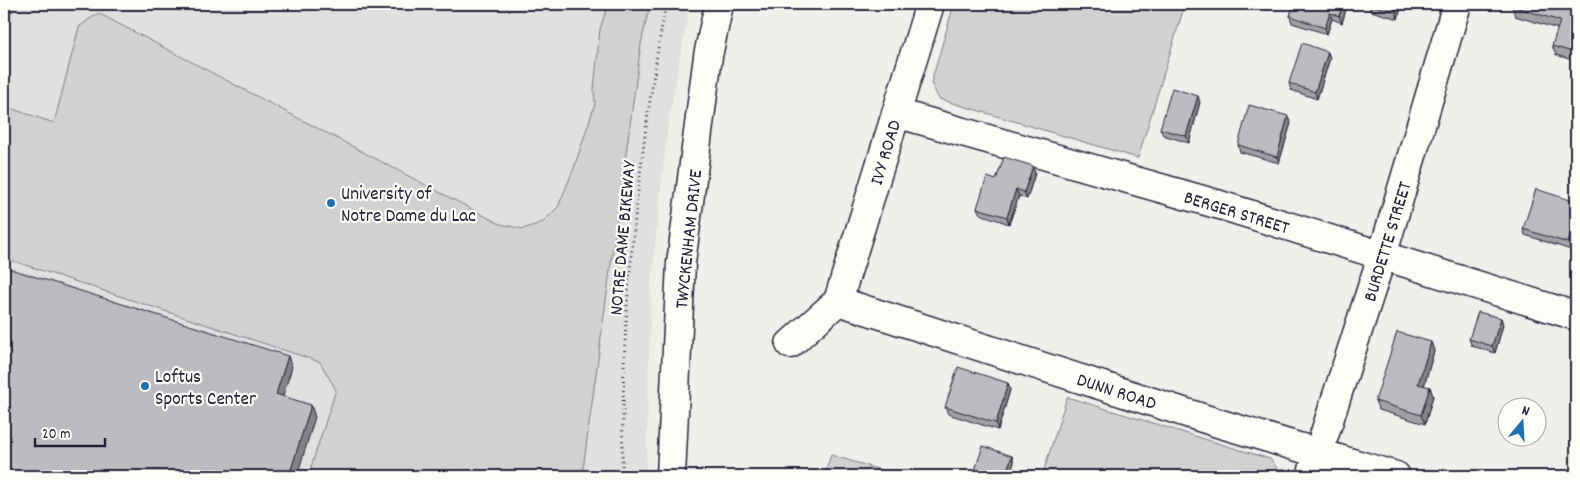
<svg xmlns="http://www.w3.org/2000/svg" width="1580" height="480" font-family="Dekko,sans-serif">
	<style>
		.built { fill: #e0e0df }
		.green { fill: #d2d1d1; stroke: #7a7a86 }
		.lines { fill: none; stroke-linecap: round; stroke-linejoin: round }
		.minor-casing { stroke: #22223b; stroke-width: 31 }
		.path { stroke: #22223b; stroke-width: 3; stroke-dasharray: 1 4; stroke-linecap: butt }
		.minor { stroke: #fdfcf7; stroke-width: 28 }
		.wall { fill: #a2a2a5; stroke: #22223b }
		.shaded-wall { fill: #848486; stroke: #22223b }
		.building { fill: #bcbcc0; stroke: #22223b }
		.poi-dot { fill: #1f6fb2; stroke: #fdfcf7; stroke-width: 2 }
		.labels { text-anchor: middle; stroke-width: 4.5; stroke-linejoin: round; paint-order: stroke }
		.street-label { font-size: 19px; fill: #22223b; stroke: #fdfcf7 }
		.poi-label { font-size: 19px; fill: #22223b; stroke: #fdfcf7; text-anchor: start }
	</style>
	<rect width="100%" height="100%" fill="#f0efec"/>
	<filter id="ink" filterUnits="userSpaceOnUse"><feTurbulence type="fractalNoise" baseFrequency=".02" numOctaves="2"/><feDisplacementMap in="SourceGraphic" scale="10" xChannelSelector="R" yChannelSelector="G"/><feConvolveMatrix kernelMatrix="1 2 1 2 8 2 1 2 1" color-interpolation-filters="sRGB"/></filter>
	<g filter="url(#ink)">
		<path class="built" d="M4,4h686l-22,119 -17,161 -5,192h-642z"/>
		<path class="green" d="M608,4h42l-9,40 -59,432h-274l28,-86 -16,-28 -316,-104v-152l50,17 25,-96 19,-14 402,211 23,5 20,-7 15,-15 16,-39 21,-64 -1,-15 6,-60z
			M954,4h231l-47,154 -199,-59 -8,-16z
			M1067,397l203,62 10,13 -1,4h-237z
			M831,455l70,21h-77z"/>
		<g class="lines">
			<defs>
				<path id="minor" d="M896,113l324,92 356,111
					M838,301l383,123 175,52
					M838,301l92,-297
					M790,344l48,-43
					M671,476l10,-213 27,-207 11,-52
					M1311,476l71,-220 75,-252"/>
			</defs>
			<use href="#minor" class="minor-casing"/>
			<path class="path" d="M4,36l10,-32
				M622,476c1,-60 1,-122 6,-182 8,-97 20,-194 38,-290"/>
			<use href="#minor" class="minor"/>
		</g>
		<path class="wall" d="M1294,4h52l1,2 -5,17 -10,-4 -5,15 -35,-11 -2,-7z
			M1368,4h34l-4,15 -27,-8z
			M1576,4v57l-20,-6 -4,-9 6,-17 -43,-13 -3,-10z
			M1330,58l-13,41 -26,-9 -2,-7z
			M1200,102l-11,41 -26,-8 -3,-6z
			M1291,123l-12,40 -39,-11 -2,-7z
			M1035,173l-8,26 -8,-3 -10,28 -29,-10 -3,-6 19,-28z
			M1576,202l-5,48 -46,-15 -2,-6z
			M1501,318l2,7 -8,28 -23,-7 -3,-7z
			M1431,342l3,9 -10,35 6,1 3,9 -8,28 -46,-14 -4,-9z
			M1008,383l2,7 -12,40 -50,-16 -3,-7z
			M1012,456l2,6 -4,14h-33l-2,-6z"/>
		<path class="shaded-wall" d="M1343,4h3l1,2 -5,17 -3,-7z
			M1398,4h4l-4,15 -2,-7z
			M1330,13l2,6 -5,15 -2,-6z
			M1328,52l2,6 -13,41 -2,-7z
			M1198,96l2,6 -11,41 -3,-7z
			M1288,116l3,7 -12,40 -2,-6z
			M1033,166l2,7 -8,26 -3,-7z
			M1016,189l3,7 -10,28 -2,-7z
			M1576,218v14l-5,18 -3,-7z
			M1501,318l2,7 -8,28 -3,-7z
			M1431,342l3,9 -12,42 -4,-9z
			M288,356l4,11 -12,38 -4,-11z
			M1008,383l2,7 -12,40 -2,-7z
			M1430,387l3,9 -8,28 -4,-9z
			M311,405l4,12 -18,59h-8z
			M1012,456l2,6 -4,14h-5z"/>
		<path class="building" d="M1294,4h49l-4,12 -9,-3 -5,15 -35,-12z
			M1368,4h30l-2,8z
			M1512,4h64v49l-24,-7 8,-25 -48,-15z
			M1302,43l26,9 -13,40 -26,-9z
			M1172,88l26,8 -12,40 -26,-7z
			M1249,105l39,11 -11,41 -39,-12z
			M1004,157l29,9 -9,26 -8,-3 -9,28 -30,-9 10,-31 9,3z
			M1536,189l40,13v16l-8,25 -45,-14z
			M4,267l284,89 -12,38 35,11 -22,71h-285z
			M1478,312l23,6 -9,28 -23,-7z
			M1397,332l34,10 -13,42 12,3 -9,28 -46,-14z
			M958,367l50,16 -12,40 -51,-16z
			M983,446l29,10 -7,20h-9l-21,-6z"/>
	</g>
	<g class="poi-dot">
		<circle cx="331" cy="203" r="5"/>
		<circle cx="145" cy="386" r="5"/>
	</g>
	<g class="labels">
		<g class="street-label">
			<text transform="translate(884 152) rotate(-73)" y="7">IVY ROAD</text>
			<text transform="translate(1237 211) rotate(17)" y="7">BERGER STREET</text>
			<text transform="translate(621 238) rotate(-85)" y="7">NOTRE DAME BIKEWAY</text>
			<text transform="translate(687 239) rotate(-84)" y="7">TWYCKENHAM DRIVE</text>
			<text transform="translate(1386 241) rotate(-73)" y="7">BURDETTE STREET</text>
			<text transform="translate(1117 390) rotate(18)" y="7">DUNN ROAD</text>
		</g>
		<g class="poi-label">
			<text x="341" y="199">University of<tspan x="341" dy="22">Notre Dame du Lac</tspan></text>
			<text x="155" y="382">Loftus<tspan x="155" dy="22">Sports Center</tspan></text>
		</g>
	</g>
	<rect width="1580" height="480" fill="none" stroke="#fdfcf7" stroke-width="20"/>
	<rect x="10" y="10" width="1560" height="460" fill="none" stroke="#22223b" stroke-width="2" filter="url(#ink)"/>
	<g transform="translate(1522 422) rotate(18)"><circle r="24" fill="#fdfcf7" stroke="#a5a5ac"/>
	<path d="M0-4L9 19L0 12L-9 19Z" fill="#1f6fb2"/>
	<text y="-8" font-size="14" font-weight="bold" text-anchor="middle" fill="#22223b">N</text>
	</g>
	<path d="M35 438v8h70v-8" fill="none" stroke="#22223b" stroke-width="2.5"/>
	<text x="42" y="438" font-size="15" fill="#22223b" stroke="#fdfcf7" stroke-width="4" paint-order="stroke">20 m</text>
</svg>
